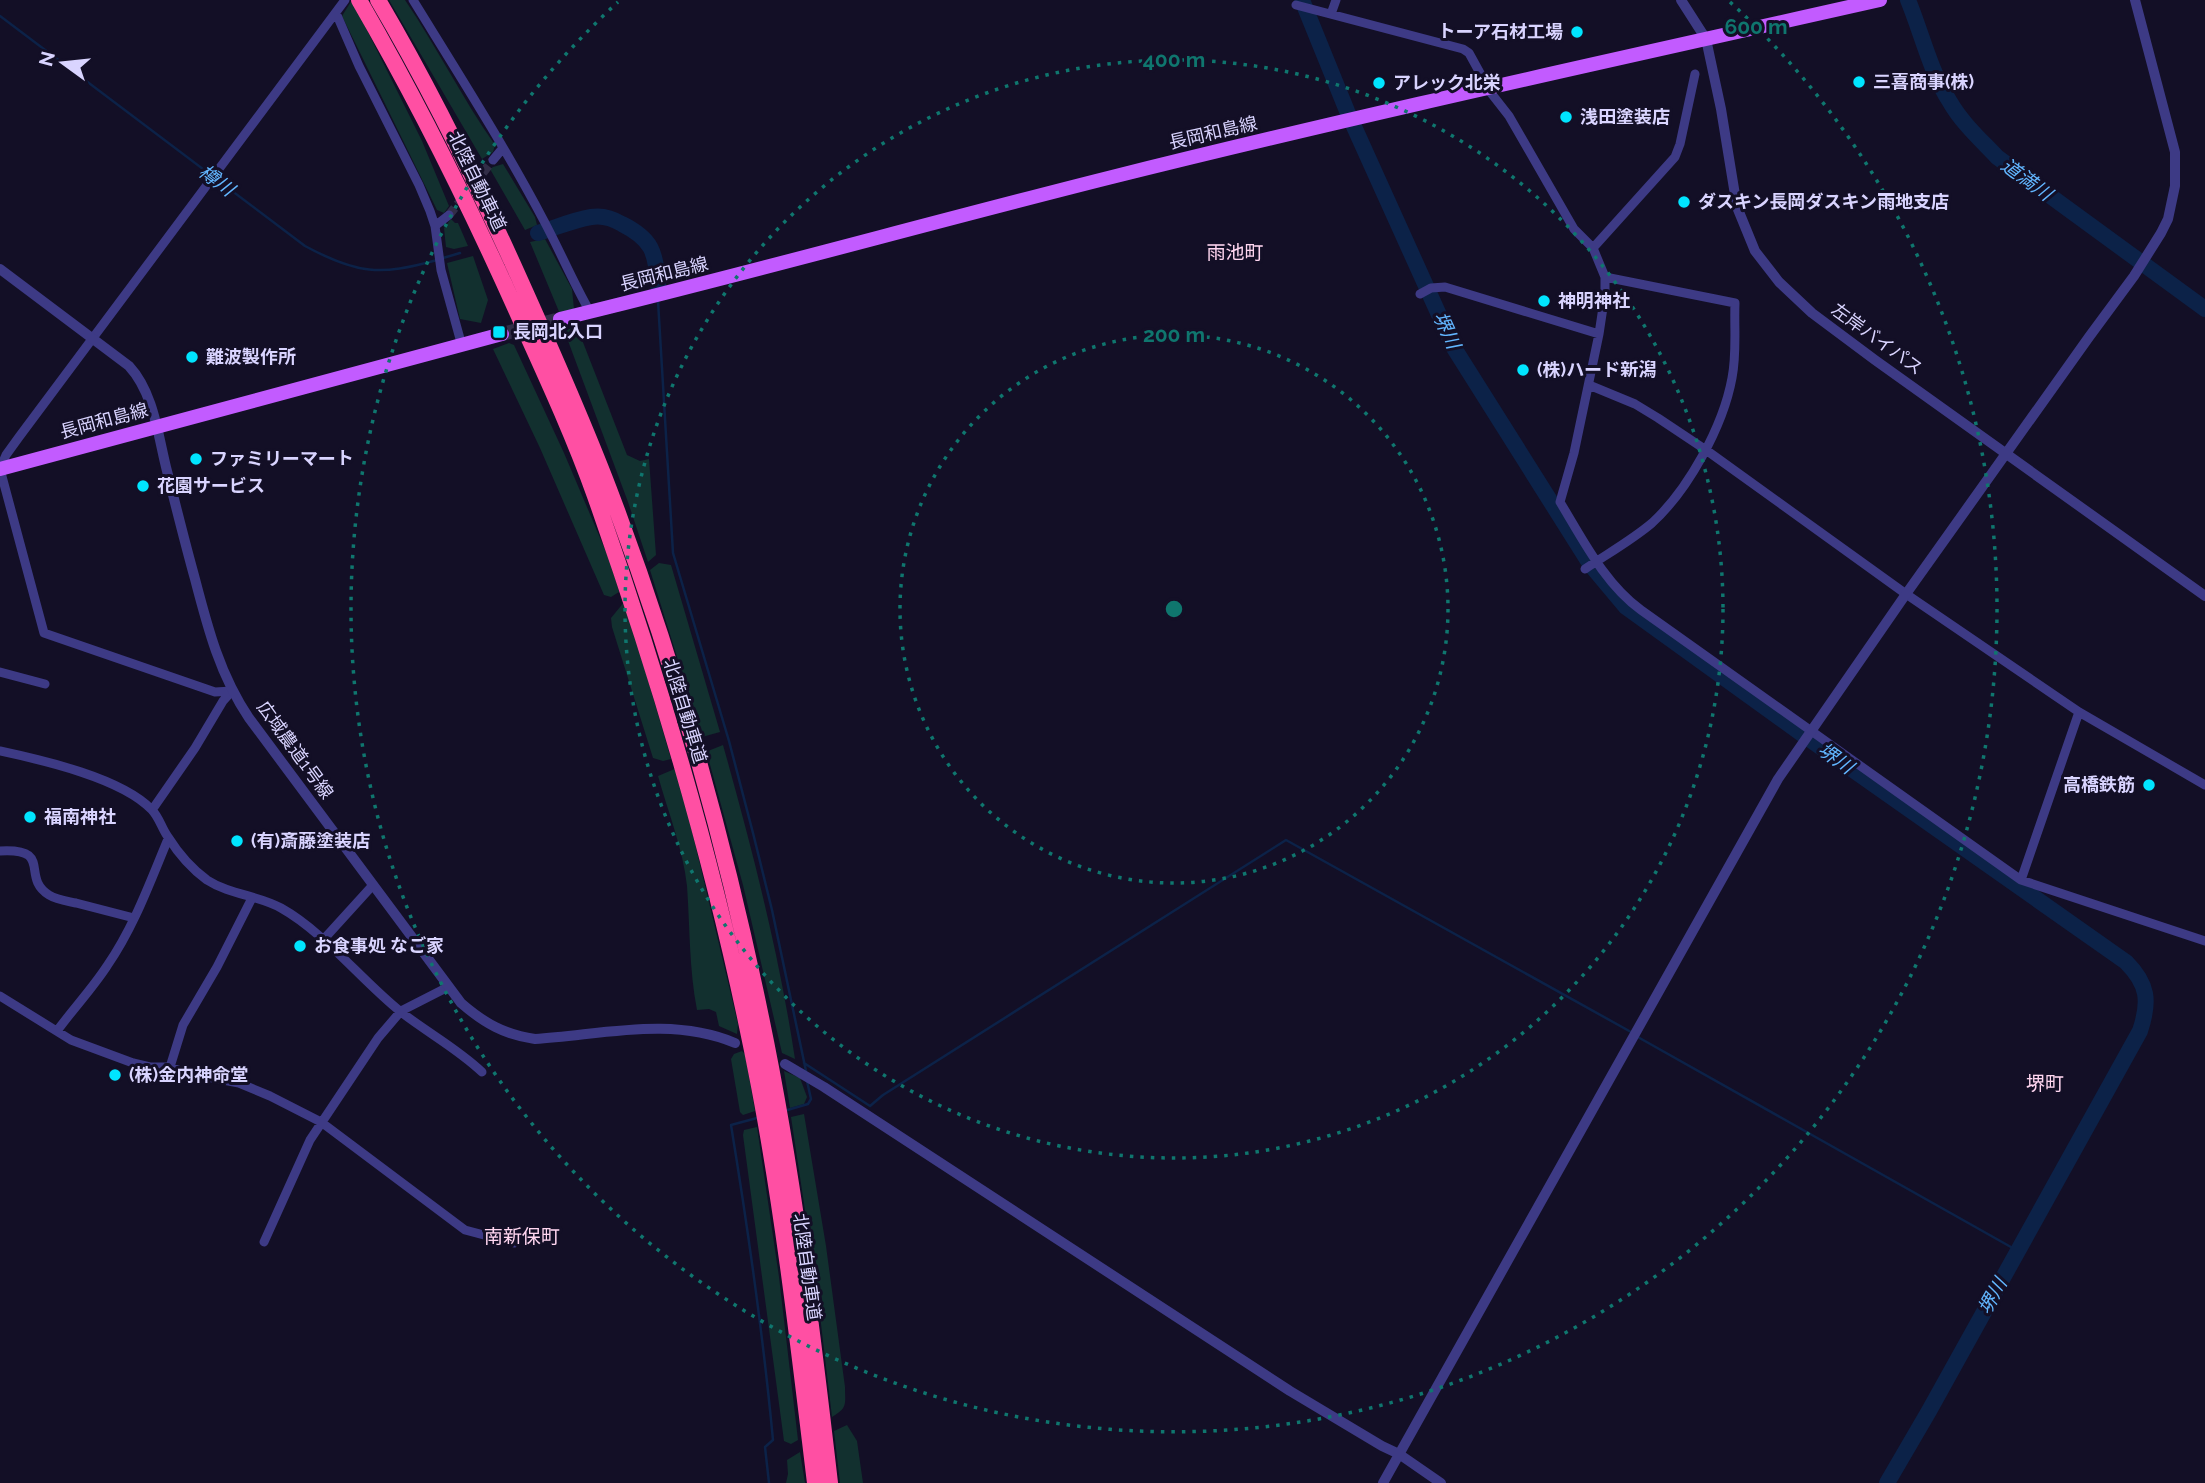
<svg xmlns="http://www.w3.org/2000/svg" width="2205" height="1483" font-family="Raleway,'Noto Sans JP',sans-serif">
	<style>
		.green { fill: #12302f }
		.lines { fill: none; stroke-linecap: round; stroke-linejoin: round }
		.stream { stroke: #0c2248; stroke-width: 2.5 }
		.river { stroke: #0c2248; stroke-width: 16 }
		.minor-tunnel { stroke: #312d47; stroke-width: 9; stroke-dasharray: 9 4.5; stroke-linecap: butt }
		.primary-tunnel { stroke: #312d47; stroke-width: 14; stroke-dasharray: 14 7; stroke-linecap: butt }
		.minor { stroke: #3d3a85; stroke-width: 9 }
		.tertiary { stroke: #3d3a85; stroke-width: 10 }
		.primary { stroke: #c25bff; stroke-width: 14 }
		.motorway { stroke: #ff4fa3; stroke-width: 16 }
		.ring { fill: none; stroke: #0f766e; stroke-width: 3.5; stroke-dasharray: 3.5 7 }
		.poi-dot { fill: #00e5ff; stroke: #130f26; stroke-width: 2.5 }
		.labels { text-anchor: middle; stroke-width: 6; stroke-linejoin: round; paint-order: stroke }
		.poi-label { font-size: 18px; font-weight: bold; fill: #d9d4ff; stroke: #130f26; text-anchor: start }
		.street-label { font-size: 18px; fill: #d9d4ff; stroke: #130f26 }
		.water-label { font-size: 19px; font-style: italic; fill: #62b6ff; stroke: #130f26 }
		.neighbourhood-label { font-size: 19px; fill: #ffd6f0; stroke: #130f26 }
		.centre { fill: #0f766e; stroke: #130f26; stroke-width: 3.5 }
		.ring-label { font-size: 21px; text-anchor: middle; font-weight: bold; fill: #0f766e; stroke: #130f26; stroke-width: 6; stroke-linejoin: round; paint-order: stroke }
	</style>
	<rect width="100%" height="100%" fill="#130f26"/>
	<path class="green" d="M352,0l70,141 27,65 -5,7 -7,-3 -95,-194z
		M389,0h16c32,47 57,98 90,145l-2,7 -11,7z
		M503,164l32,53 2,8 -12,5 -35,-61 3,-2z
		M451,219l4,4h3l10,23 -14,3 -8,-2 -2,-19z
		M545,239l27,50 2,20 -14,5 -30,-72z
		M473,256l15,44 -7,23 -21,-4 -13,-56z
		M577,327l50,128 13,6 9,-2 7,96 -8,7 -20,-60 -64,-172z
		M509,343l5,2 50,108 48,113 7,26 -8,5 -7,-2 -64,-147 -47,-99z
		M659,563l12,2 49,167 -18,5 -52,-167z
		M625,601l46,158 -8,2 -10,-3 -41,-131 -1,-9z
		M723,745c29,103 56,208 72,314l-13,-6 -39,-168 -34,-124 -1,-10z
		M677,768l61,256 -1,10 -18,-8 -3,-14 -7,-3 -12,1c-8,-41 -7,-83 -10,-124 -4,-37 -19,-74 -29,-110z
		M742,1051l3,3 10,57 -12,4 -3,-3 -9,-53 3,-5z
		M784,1071l16,7 7,19 -3,7 -14,4z
		M804,1114l22,132 19,141c0,17 3,21 -13,30l-15,-127 -26,-173z
		M757,1127l22,150 19,163 -7,4 -7,-3 -41,-306 1,-5z
		M847,1425l10,16 6,42h-23l-6,-52z
		M800,1452l5,31h-19l2,-9 -1,-14z"/>
	<g class="lines">
		<path class="stream" d="M0,16l305,230c52,28 75,30 132,14
			M443,258l17,-5
			M658,301l15,252 56,188 24,92 19,77 34,161
			M1636,1036l382,215
			M804,1063l66,43 13,-11 403,-255 345,192
			M784,1111l24,-7 3,-5 -4,-18
			M757,1118l-26,7c17,104 32,209 42,315l-8,7 4,36"/>
		<path class="river" d="M1302,0l45,111 107,237 136,216 36,43 176,127 324,228c22,22 24,39 14,69l-211,380 -42,72
			M1908,0c14,34 22,71 42,102 12,21 31,38 47,55l208,152
			M538,233c17,-5 35,-13 53,-16 11,-2 21,1 31,7 30,15 34,28 36,61"/>
		<path class="minor-tunnel" d="M449,215l44,-55"/>
		<path class="primary-tunnel" d="M502,334l58,-15"/>
		<path class="minor" d="M413,0c45,73 91,145 131,221 16,30 29,61 46,91
			M1296,5l167,44 6,4 22,40 18,23 65,113 19,19 12,29v17l-6,40 -25,119 -14,49c23,38 45,82 81,108l380,270 184,61
			M336,13l23,53 60,119 11,26 5,15 6,44 21,76
			M1331,14l5,-14
			M493,160l10,-12
			M435,226l14,-11
			M1593,248l82,-91 5,-13 15,-70
			M1420,294l11,-6 14,-1 154,47
			M1589,385l46,19 23,14 48,32 200,144 173,118 126,73
			M0,469l6,-14 13,-18 326,-437
			M0,469l44,164 171,59 17,-1 -9,10 -28,47 -43,62
			M1585,569c22,-15 47,-29 67,-46 36,-33 71,-96 80,-145 5,-25 2,-50 3,-75l-130,-26
			M0,672l45,12
			M0,751c42,9 122,27 152,59 7,7 10,19 16,27 10,16 24,32 39,43 23,15 51,15 74,28 43,24 81,73 120,104 27,21 57,37 81,60
			M0,851c54,-3 20,26 49,44 8,5 18,6 27,8 19,5 39,10 58,15
			M2021,880l58,-168
			M323,940l50,-55
			M0,996l71,44 62,23 17,4h20l16,6 53,10 31,13 51,26 144,108 49,13
			M57,1031c16,-22 35,-42 50,-65 27,-39 43,-84 61,-127
			M170,1067l13,-42 34,-58 35,-69
			M264,1242l46,-102 68,-102 23,-27 47,-24"/>
		<path class="tertiary" d="M1681,0l25,39 15,70 16,98 18,44 24,31 33,31 63,47 330,236
			M0,269l129,97c25,27 29,70 38,105 9,36 18,72 28,108 13,50 25,96 54,139l212,285c23,20 44,32 74,36 66,-4 136,-23 200,4
			M785,1064l39,23 466,304 92,55 17,8 42,29
			M1383,1483l395,-704 128,-185 183,-257 45,-61 27,-43 7,-14 7,-33v-34l-40,-152"/>
		<path class="primary" d="M560,319c183,-44 365,-95 548,-141 256,-64 514,-120 772,-178
			M0,469l502,-135"/>
		<path class="motorway" d="M359,0c62,107 116,217 166,330 25,55 50,110 70,166 68,192 126,390 164,590 25,131 40,265 56,397
			M378,0c52,88 97,180 139,273 32,71 64,143 92,216 65,171 115,349 152,528 32,154 51,310 69,466"/>
	</g>
	<g class="ring">
		<circle cx="1174" cy="609" r="274"/>
		<circle cx="1174" cy="609" r="549"/>
		<path d="M1730 2A823 823 0 1 1 618 2"/>
	</g>
	<g class="poi-dot">
		<circle cx="1577" cy="32" r="7"/>
		<circle cx="1859" cy="82" r="7"/>
		<circle cx="1379" cy="83" r="7"/>
		<circle cx="1566" cy="117" r="7"/>
		<circle cx="1684" cy="202" r="7"/>
		<circle cx="1544" cy="301" r="7"/>
		<rect x="492" y="325" width="14" height="14" rx="3.5"/>
		<circle cx="192" cy="357" r="7"/>
		<circle cx="1523" cy="370" r="7"/>
		<circle cx="196" cy="459" r="7"/>
		<circle cx="143" cy="486" r="7"/>
		<circle cx="2149" cy="785" r="7"/>
		<circle cx="30" cy="817" r="7"/>
		<circle cx="237" cy="841" r="7"/>
		<circle cx="300" cy="946" r="7"/>
		<circle cx="115" cy="1075" r="7"/>
	</g>
	<g class="labels">
		<g class="poi-label">
			<text x="1563" y="38" text-anchor="end">トーア石材工場</text>
			<text x="1873" y="88">三喜商事(株)</text>
			<text x="1393" y="89">アレック北栄</text>
			<text x="1580" y="123">浅田塗装店</text>
			<text x="1698" y="208">ダスキン長岡ダスキン雨地支店</text>
			<text x="1558" y="307">神明神社</text>
			<text x="513" y="338">長岡北入口</text>
			<text x="206" y="363">難波製作所</text>
			<text x="1537" y="376">(株)ハード新潟</text>
			<text x="210" y="465">ファミリーマート</text>
			<text x="157" y="492">花園サービス</text>
			<text x="2135" y="791" text-anchor="end">高橋鉄筋</text>
			<text x="44" y="823">福南神社</text>
			<text x="251" y="847">(有)斎藤塗装店</text>
			<text x="314" y="952">お食事処 なご家</text>
			<text x="129" y="1081">(株)金内神命堂</text>
		</g>
		<g class="street-label">
			<text transform="translate(1213 133) rotate(-13)" y="6">長岡和島線</text>
			<text transform="translate(477 181) rotate(64)" y="6">北陸自動車道</text>
			<text transform="translate(664 274) rotate(-14)" y="6">長岡和島線</text>
			<text transform="translate(1877 339) rotate(36)" y="6">左岸バイパス</text>
			<text transform="translate(104 421) rotate(-15)" y="6">長岡和島線</text>
			<text transform="translate(685 711) rotate(73)" y="6">北陸自動車道</text>
			<text transform="translate(295 750) rotate(54)" y="6">広域農道1号線</text>
			<text transform="translate(807 1267) rotate(82)" y="6">北陸自動車道</text>
		</g>
		<g class="water-label">
			<text transform="translate(2027 179) rotate(36)" y="7">道満川</text>
			<text transform="translate(217 180) rotate(37)" y="7">樽川</text>
			<text transform="translate(1447 330) rotate(65)" y="7">堺川</text>
			<text transform="translate(1836 758) rotate(35)" y="7">堺川</text>
			<text transform="translate(1992 1296) rotate(-61)" y="7">堺川</text>
		</g>
		<g class="neighbourhood-label">
			<text x="1235" y="259">雨池町</text>
			<text x="2045" y="1090">堺町</text>
			<text x="522" y="1243">南新保町</text>
		</g>
	</g>
	<circle cx="1174" cy="609" r="10" class="centre"/>
	<g class="ring-label">
		<text x="1756" y="34">600 m</text>
		<text x="1174" y="67">400 m</text>
		<text x="1174" y="342">200 m</text>
	</g>
	<g transform="translate(63 63) rotate(285)" stroke="#130f26" stroke-width="5" paint-order="stroke">
	<path d="M0-5L12 26L0 18L-12 26Z" fill="#d9d4ff"/>
	<text y="-10" font-size="19" font-weight="bold" text-anchor="middle" fill="#d9d4ff">N</text>
	</g>
</svg>
